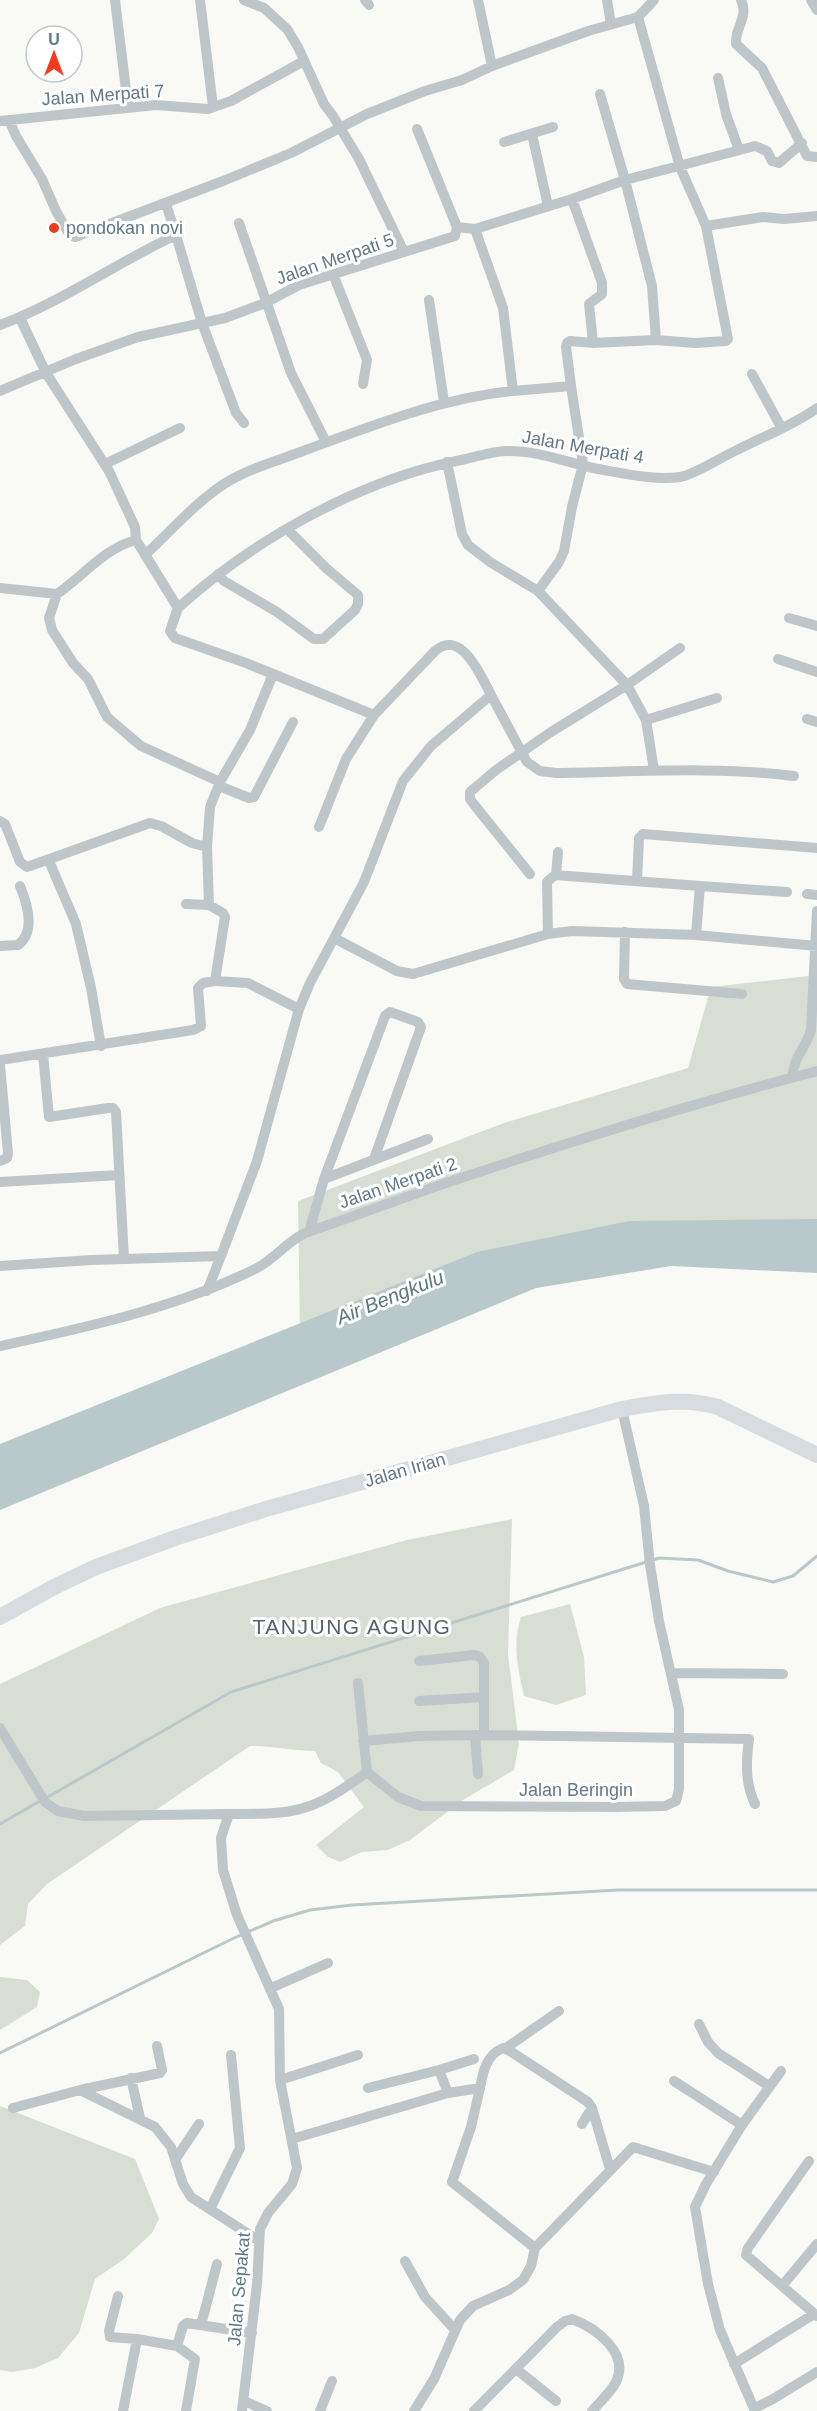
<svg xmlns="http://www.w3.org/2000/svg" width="817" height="2411" font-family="Arial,sans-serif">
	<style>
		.green { fill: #d9ded5 }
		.water { fill: #b8c8cb }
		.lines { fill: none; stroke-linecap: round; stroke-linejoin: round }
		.stream { stroke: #b8c8cb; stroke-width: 3 }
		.street { stroke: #bfc6c9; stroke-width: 10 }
		.primary { stroke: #d6dcdf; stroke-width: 16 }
		.poi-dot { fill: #f03b1f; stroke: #fff; stroke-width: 2 }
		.labels { text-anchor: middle; stroke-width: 6; stroke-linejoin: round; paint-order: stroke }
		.street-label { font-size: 18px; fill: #627884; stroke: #fff }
		.poi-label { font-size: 18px; fill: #627884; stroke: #fff; text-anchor: start }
		.water-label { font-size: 20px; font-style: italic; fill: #5d787d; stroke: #fff }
		.quarter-label { font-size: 21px; letter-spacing: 1.5px; fill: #54656e; stroke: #fff }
	</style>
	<rect width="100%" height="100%" fill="#f9f9f6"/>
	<path class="green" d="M817,975v253l-517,107 -2,-134 206,-78 184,-55 23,-81z
		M512,1519l-4,135 11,89 -5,27 -51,30 -53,40 -22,10 -26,2 -22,10 -12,-5 -12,-12 48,-38 -26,-35 -17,-9 -6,-12c-22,0 -43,-5 -65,-5l-203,138 -19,20 -3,22 -25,19v-261l160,-76 247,-68z
		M570,1604l14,53 2,38 -30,10 -32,-9c-6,-27 -12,-52 -3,-79z
		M0,1977l27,3 13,12 -3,15 -37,23z
		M0,2106l135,53 24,60 -7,14 -28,26 -29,20 -16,54 -21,25 -23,10 -23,4 -12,-2z"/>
	<path class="water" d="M817,1219v54l-146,-7 -135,22 -536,222v-66l477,-192 152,-31z"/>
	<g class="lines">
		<path class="stream" d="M46,1798l185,-106 428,-134 39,2 30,11 45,11 20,-6 24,-20
			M0,1824l40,-23
			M0,2053l234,-115 39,-17 37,-11 42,-5 266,-15h199"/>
		<path class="street" d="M115,0l13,107
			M200,0l13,107
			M244,0l20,8 23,21 11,18 26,57 9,12 26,43 45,93
			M365,0l4,5
			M478,0l14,66
			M607,0l4,24
			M741,0c8,17 -6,27 -5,44l26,24 45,88 10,1
			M811,0l6,10
			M638,17l42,150 26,59 22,113 -2,2 -31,2 -39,-3
			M718,78l8,36 13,36
			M9,120l7,16 26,43 14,32 13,23 6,3 148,-56 68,-28 76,-39 58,-23 37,-11 30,-14 96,-35 50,-14 16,-17
			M0,121l156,-16 52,4 23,-8 73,-40
			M417,129l40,98
			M532,134l16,72
			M504,142l49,-15
			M572,199l30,84v11l-13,10 4,39
			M166,204l10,31
			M239,223l52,150 35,69
			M706,226l57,-9 21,2 33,-3
			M333,274l34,86 -4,24
			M429,300l15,102
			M20,318l26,55 63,98 26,56 1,13
			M0,325c62,-23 116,-62 176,-90l26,88 34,90 8,10
			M752,374l29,53
			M0,391l76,-32 62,-22 87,-19 40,-15 34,-18 156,-49 2,-9 18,2 97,-30 53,-19 130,-34 12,5 5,10 7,2 23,-20
			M513,391l58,-5 -5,-39 1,-4 3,-2 23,2 63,-3 -4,-54 -27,-106 -25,-86
			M447,462l15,72 6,11 22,17 48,29 89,94 -76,47 -55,38 -26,22v7l6,8 54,67
			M105,464l75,-36
			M146,554c25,-23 49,-51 78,-70 23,-15 53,-23 79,-33 68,-25 138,-53 210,-60l-10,-83 -28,-79
			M218,574l6,7 53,31 37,27h9l32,-29 3,-6v-9l-32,-27 -38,-38
			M0,588l57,6c26,-18 48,-46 79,-54l42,68c76,-69 182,-128 283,-148 14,-3 29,-8 44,-9 33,-1 62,12 93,18 23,4 59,12 82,8 16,-3 41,-20 57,-27 25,-13 57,-25 80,-42
			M538,591l21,-29 5,-11 8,-44 11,-43 -12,-78
			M57,594l-8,24 3,12 21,33 15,16 19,38 34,29 79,36
			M178,608l-8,23 5,7 71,25 128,52 61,-64c26,-23 46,25 56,44
			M789,618l28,8
			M778,659l39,13
			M807,719l10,3
			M646,720l71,-22
			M654,770l-8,-50 -19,-35 53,-37
			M219,786l30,12 5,-1 39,-75
			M0,821l5,3 15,38 7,5 123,-44 11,3 31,17 15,4
			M319,827l27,-68 28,-44
			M49,861l27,63 15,64 10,58
			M556,875l2,-23
			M637,881l2,-43 4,-4 174,14
			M807,894l10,1
			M186,904l23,1
			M625,932l-1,47 3,5 115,10
			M548,934l-1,-52 8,-7 145,11
			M696,935l4,-49 87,6
			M334,938l63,33 16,3 135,-40 24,-3 124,4 121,11
			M0,946l18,-1c18,-13 9,-42 2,-59
			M215,981l33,2 51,26
			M43,1054l6,63 59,-9h5l3,4 8,147
			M0,1060l193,-30 8,-4 -3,-38 5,-5 12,-2 10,-64 -2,-4 -14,-8 -2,-58 3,-40 10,-25 30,-52 23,-56
			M0,1065l8,88 -1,5 -7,3
			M792,1077c3,-23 13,-27 19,-47l6,-119
			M324,1179l104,-40
			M0,1182l119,-7
			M309,1232l15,-53 61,-163 5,-4 28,10 3,5 -47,132
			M0,1266l92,-6 129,-4 36,-95 42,-152 11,-26 54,-101 39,-101 28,-35 60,-51 36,67 13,9 16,2c80,-1 158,-7 238,3
			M207,1291l14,-35
			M0,1346c84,-18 175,-38 253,-76 20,-9 32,-27 52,-37 50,-17 100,-36 150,-53 120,-40 240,-77 362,-109
			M419,1661l55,-6 6,2 4,6v72
			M671,1673l112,1
			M358,1683l9,89
			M419,1701l65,-4
			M0,1728l45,74 13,9 26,5 145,-2
			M475,1735l3,39
			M363,1741l56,-5 65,-1 265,4c-3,23 -4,44 6,65
			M271,1988l57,-25
			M699,2024l9,18 10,11 51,33
			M506,2048l53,-37
			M439,2070l35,-11
			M131,2078l9,40
			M280,2080l78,-25
			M674,2081l68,44
			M368,2088l71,-18 9,23
			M480,2088c3,-16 6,-33 23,-40l7,3 78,51 4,6 18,61
			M80,2090l75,37 16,20 12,37 8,13 68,44
			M13,2108l67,-18 80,-17 2,-3 -5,-24
			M582,2124l10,-16
			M292,2139l156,-46 32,-5 -9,39 -19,55 83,66 98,-101 81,25
			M175,2160l24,-36
			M809,2161l-61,87 -2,7 71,61
			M210,2209l30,-61 -9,-93
			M405,2261l20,36 30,33
			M782,2286l35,-42
			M118,2296l-9,35 1,6 27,2 40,7 18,13 -9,52
			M201,2325l16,-61
			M177,2346l6,-20 4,-3 65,10
			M734,2364l80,-50
			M516,2369l40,32
			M244,2401l23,10
			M755,2408l18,-9 44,-27
			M123,2411l14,-72
			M242,2411l15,-127 3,-55 8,-16 24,-29 5,-16 -17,-88 -1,-71 -42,-94 -14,-45 -2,-32 8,-24c68,0 82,-1 138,-42l31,25 23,9 196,1 48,-1 11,-5 3,-12v-79l-20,-89 -9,-56 -6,-59 -22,-97
			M320,2411l12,-30
			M414,2411l20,-32 26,-59 13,-14 36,-16 14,-10 8,-14 4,-18
			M474,2411l83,-84 8,-6 7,-2c24,9 58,34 44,63 -5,10 -16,20 -24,29
			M755,2411l-35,-81 -12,-46 -13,-77 11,-23 36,-59 39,-54"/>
		<path class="primary" d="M0,1617l54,-30 42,-20 79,-29 91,-29 356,-100c32,-6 63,-12 96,-2l99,48"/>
	</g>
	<circle class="poi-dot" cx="54" cy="228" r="6"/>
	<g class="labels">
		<g class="street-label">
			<text transform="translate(103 95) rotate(-4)" y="6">Jalan Merpati 7</text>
			<text transform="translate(335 259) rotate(-19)" y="6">Jalan Merpati 5</text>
			<text transform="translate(583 447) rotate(10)" y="6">Jalan Merpati 4</text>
			<text transform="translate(398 1183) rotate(-19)" y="6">Jalan Merpati 2</text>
			<text transform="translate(405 1470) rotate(-16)" y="6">Jalan Irian</text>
			<text x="576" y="1796">Jalan Beringin</text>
			<text transform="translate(239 2289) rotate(-85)" y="6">Jalan Sepakat</text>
		</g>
		<g class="poi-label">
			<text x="66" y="234">pondokan novi</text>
		</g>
		<g class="water-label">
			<text transform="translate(390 1297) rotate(-22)" y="7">Air Bengkulu</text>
		</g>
		<g class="quarter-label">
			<text x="352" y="1634">TANJUNG AGUNG</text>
		</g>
	</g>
	<g transform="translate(54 54)"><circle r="28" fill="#ffffff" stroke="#c0c9ce" stroke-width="1.5"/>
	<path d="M0-4.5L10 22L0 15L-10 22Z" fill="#f03b1f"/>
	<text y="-9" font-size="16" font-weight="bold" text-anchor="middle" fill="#627884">U</text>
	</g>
</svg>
